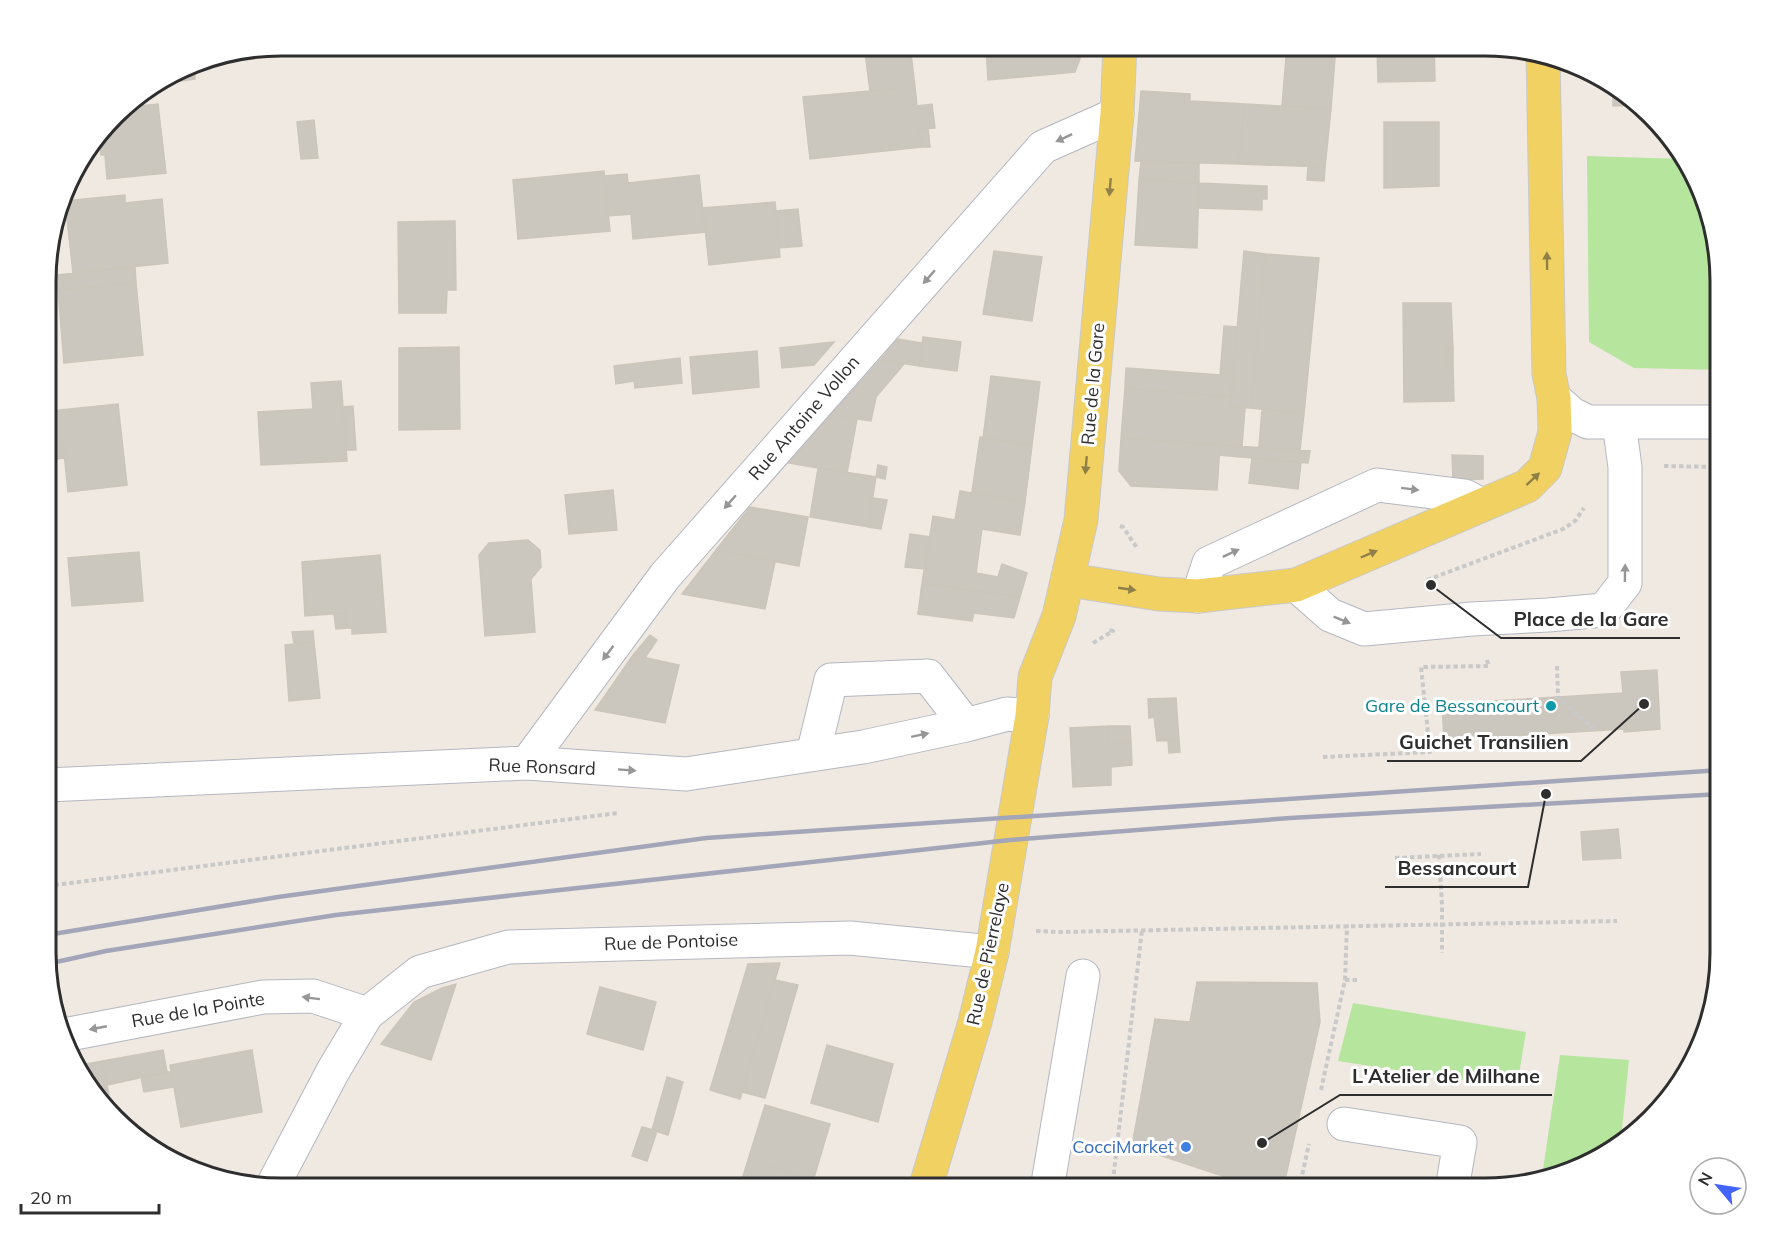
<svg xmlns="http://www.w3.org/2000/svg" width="1766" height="1234" font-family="Mulish,sans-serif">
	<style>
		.green { fill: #b6e59e }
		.building { fill: #cbc7bf; stroke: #cbc5ba; stroke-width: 1.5 }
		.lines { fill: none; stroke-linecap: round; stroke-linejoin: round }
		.minor-casing { stroke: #b4b7c1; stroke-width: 35 }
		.major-casing { stroke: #c9c9c9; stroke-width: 35 }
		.path { stroke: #c9c9c9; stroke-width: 4; stroke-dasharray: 4.5 3; stroke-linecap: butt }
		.minor { stroke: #fff; stroke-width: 33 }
		.major { stroke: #f2d163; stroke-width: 33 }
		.rail { stroke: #a3a6b8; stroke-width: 4.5 }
		.oneway { fill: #969696 }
		.oneway2 { fill: #908048 }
		.culture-dot { fill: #0f9aa8; stroke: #fff; stroke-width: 2 }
		.shop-dot { fill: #3f7fe0; stroke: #fff; stroke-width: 2 }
		.labels { text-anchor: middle; stroke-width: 6; stroke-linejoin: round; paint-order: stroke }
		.street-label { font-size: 18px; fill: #2e2e2e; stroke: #fff }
		.culture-label { font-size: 18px; fill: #0d838f; stroke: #fff; text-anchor: end }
		.shop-label { font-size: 18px; fill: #366cbe; stroke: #fff; text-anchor: end }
		.rim { fill: none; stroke: #2e2e2e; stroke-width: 3 }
		.leader { fill: none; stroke: #2e2e2e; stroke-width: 2 }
		.callout-dot { fill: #2e2e2e; stroke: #fff; stroke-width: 2 }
		.callout-label { font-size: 20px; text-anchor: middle; font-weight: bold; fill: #2e2e2e; stroke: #fff; stroke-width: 6; stroke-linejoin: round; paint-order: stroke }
	</style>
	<rect width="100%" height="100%" fill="#efe9e1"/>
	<path class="green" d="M1587,156l96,3 14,17 24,89v105l-87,-2 -45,-26z
		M1353,1003l173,29 -9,54 -29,-2 -150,-23z
		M1560,1055l69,5 -8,79 -31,26 -48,11z"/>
	<path class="building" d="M864,45h46l5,42 -45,4z
		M986,45h99l-10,27 -87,8z
		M1287,45h49l-5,64 -49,-3z
		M1377,45h57l1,36 -57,1z
		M193,62l2,17 -38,5 33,-21z
		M1613,85l16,8 10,12 -26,1z
		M915,87l2,19 15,-2 3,24 -16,1 2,18 -111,12 -7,-62z
		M1141,91l49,3v7l55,3 -6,60 -104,-3z
		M158,104l8,69 -59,6 -2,-24h-4l-2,-18 23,-29z
		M1245,104l86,5 -6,58 -86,-3z
		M314,120l4,38 -17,1 -4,-37z
		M1384,122h55v64l-55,2z
		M928,128l2,19h-9l-2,-18z
		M1141,162l58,1v20l-60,-3z
		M1308,166l17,1 -1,14 -17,-1z
		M604,171l6,60 -92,8 -5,-59z
		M627,174l1,9 71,-8 6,57 -72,7 -2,-25 -23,2 -3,-40z
		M1139,180l60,3 -2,65 -62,-3z
		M1199,183l63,3v24l-64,-2z
		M1262,186h5v13h-5z
		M125,195v8l37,-4 6,64 -95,10 -8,-72z
		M775,202l5,55 -71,8 -6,-57z
		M798,209l4,37 -23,2 -3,-37z
		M455,221l1,69h-9l-1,23h-47l-1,-91z
		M994,251l48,6 -10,64 -49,-7z
		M1244,251l21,3 -14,154 -21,-1z
		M1265,254l54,4 -15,156 -53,-6z
		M135,267l1,16 -78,7 -1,-15z
		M136,283l7,72 -79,8 -6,-73z
		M1403,303h48l2,46h-7l1,17 6,-1 1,36 -50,1z
		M1224,326l13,1 -4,49 -13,-1z
		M923,337l38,5 -4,29 -38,-5z
		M898,339l24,4 -3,23 -39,-6z
		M834,342l-20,23 -32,3 -2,-20z
		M459,347l1,82 -61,1v-82z
		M1446,349h7v16l-6,1z
		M757,351l2,36 -66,7 -3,-37z
		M680,358l2,25 -47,5 -1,-7 -18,3 -2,-18z
		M880,360l24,4 -28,33 -5,24 -40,-6z
		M1126,368l107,8 -2,21 -106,-9z
		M991,376l49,6 -8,63 -49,-7z
		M341,381l6,80 -86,4 -3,-53 55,-3 -2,-26z
		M1125,388l106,9 -1,10 15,1 -3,38 -121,-8z
		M118,404l9,81 -59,7 -5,-49 -8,1 -4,-33z
		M353,406l3,44h-10l-3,-43z
		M1262,409l42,5 -4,36 -41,-3z
		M831,415l26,4 -10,54 -58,-10z
		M980,437l52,8 -7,57 -53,-10z
		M1121,438l99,7 -3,45 -86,-4 -12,-15z
		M63,443l1,15 -8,1 -1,-15z
		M1220,445l90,6 -2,12 -89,-8z
		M1452,455l31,1v23l-30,1z
		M1252,458l49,5 -3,26 -49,-6z
		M878,465l9,2 -2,12 -9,-2z
		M818,468l58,9 -8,50 -58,-10z
		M613,490l4,40 -48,4 -4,-39z
		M960,491l65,11 -5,33 -38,-6 -6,44 22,4 4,-13 25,9 -7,24 -98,-14 11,-67 22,4z
		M872,498l15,2 -6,29 -13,-2z
		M750,507l58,10 -9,49 -83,-16z
		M910,534l20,3 -5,32 -20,-2z
		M528,540l12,10 1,17 -10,12 4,53 -50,4 -6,-81 10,-12z
		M716,550l59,12 -10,47 -83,-15z
		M139,552l4,49 -71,5 -4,-48z
		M380,555l6,77 -34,2v-6h-5l-2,-15 -40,3 -3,-54z
		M922,583l98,14 -6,21 -40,-5 -2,8 -54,-7z
		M345,613l2,15 -11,1 -2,-15z
		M313,631l1,11 -20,2 -2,-12z
		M650,635l7,5 -12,18 -12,-3z
		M314,642l6,56 -31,3 -4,-56z
		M633,655l46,10 -14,58 -70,-13z
		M1657,670l3,59 -36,3v-3l-180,11 -2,-36 181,-11 -2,-21z
		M1176,698l3,42 -22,1 -3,-24 -5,1 -1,-19z
		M1108,726v16h23l1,23 -21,2v18l-38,2 -3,-59z
		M1108,726h22l1,16h-23z
		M1179,740l1,12 -11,1 -1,-12z
		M1618,829l3,29 -38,2 -2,-28z
		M780,963l-40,136 -30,-9 38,-126z
		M775,980l23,5 -33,113 -23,-6z
		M1197,982l120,1 3,39 -37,167h-21l-130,-43 23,-127 35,3z
		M456,984l-25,76 -50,-16 33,-42 28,-14z
		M600,987l56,15 -13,48 -56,-16z
		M827,1045l66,19 -15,58 -67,-19z
		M163,1050l4,22 -60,13 -5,-24z
		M252,1050l10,62 -81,15 -11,-62z
		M102,1061l7,34 -10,2 -23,-26 -1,-5z
		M167,1072h5l2,15 -30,5 -3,-15z
		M667,1077l16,5 -15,53 -16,-5z
		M765,1105l65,19 -17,57 -65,-21z
		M642,1127l15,4 -10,30 -15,-5z
		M748,1160l65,21 -3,8h-71z"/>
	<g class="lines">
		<defs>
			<path id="minor" d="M1554,398l18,16 16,8h133
				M1296,585l34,30 34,14 108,-10 76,-4 56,-5 21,-27v-116l-6,-44
				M1198,596l11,-33 168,-78 88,11 16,9
				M813,754l18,-74 97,-4 38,49
				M527,763l138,-187 378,-429 74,-33
				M47,785l480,-22 159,11 177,-27 103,-22 41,-11 25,2
				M64,1035l199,-38 50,-1 54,18
				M1344,1124l116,18 -8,47
				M271,1189l62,-118 34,-57 53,-42 88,-25 342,-9 142,14
				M1047,1189l36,-213"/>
			<path id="major" d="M1069,580l90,14 39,2 98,-11 231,-99 18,-18 10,-36 -1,-34 -5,-24 -6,-320
				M925,1189l50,-167 17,-70 40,-236 3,-39 24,-61 22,-96 36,-406 3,-69"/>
		</defs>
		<use href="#minor" class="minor-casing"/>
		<use href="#major" class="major-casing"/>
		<path class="path" d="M1664,466l57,1
			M1120,526l3,1 14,21
			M1427,580l136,-51 12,-8 9,-13
			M1093,643l20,-12 -5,-1
			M1557,666l1,31 38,34
			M1323,757l107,-5 -9,-85 68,-1 -3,-8
			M1439,855l3,50v48
			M1395,858l86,-4
			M47,886l571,-73
			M1036,931l23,1 558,-11
			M1345,980h14
			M1321,1090l24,-110 2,-55
			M1112,1189l30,-259
			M1299,1189l10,-45"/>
		<use href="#minor" class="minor"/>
		<use href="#major" class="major"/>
		<path class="rail" d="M47,935l231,-38 428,-59 1015,-68
			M47,964l59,-13 230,-36 674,-75 280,-22 431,-24"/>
	</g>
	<defs><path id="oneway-solid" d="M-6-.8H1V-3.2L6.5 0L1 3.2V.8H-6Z" transform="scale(1.5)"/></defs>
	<g class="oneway">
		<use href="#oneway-solid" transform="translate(1064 138) rotate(155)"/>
		<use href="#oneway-solid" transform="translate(929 277) rotate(131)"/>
		<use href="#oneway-solid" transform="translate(1410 489) rotate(7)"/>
		<use href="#oneway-solid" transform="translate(730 502) rotate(131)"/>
		<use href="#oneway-solid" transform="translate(1231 553) rotate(-25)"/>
		<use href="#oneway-solid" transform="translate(1625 573) rotate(-89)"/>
		<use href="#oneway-solid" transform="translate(1342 620) rotate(22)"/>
		<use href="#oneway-solid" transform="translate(608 653) rotate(127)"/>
		<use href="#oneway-solid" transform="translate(920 735) rotate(-12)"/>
		<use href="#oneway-solid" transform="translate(627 770) rotate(4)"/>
		<use href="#oneway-solid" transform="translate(311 998) rotate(-173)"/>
		<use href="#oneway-solid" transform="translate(98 1028) rotate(169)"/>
	</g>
	<g class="oneway2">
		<use href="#oneway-solid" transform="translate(1110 187) rotate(95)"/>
		<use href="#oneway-solid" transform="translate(1547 261) rotate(-91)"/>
		<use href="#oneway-solid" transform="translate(1086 465) rotate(95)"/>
		<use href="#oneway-solid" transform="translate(1533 479) rotate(-43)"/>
		<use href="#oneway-solid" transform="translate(1369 554) rotate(-23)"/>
		<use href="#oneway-solid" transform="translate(1127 589) rotate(8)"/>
	</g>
	<circle class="culture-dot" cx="1551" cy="706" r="6"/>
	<circle class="shop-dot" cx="1186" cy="1147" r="6"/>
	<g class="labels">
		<g class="street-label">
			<text transform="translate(1093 384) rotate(-85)" y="6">Rue de la Gare</text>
			<text transform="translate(804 418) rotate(-49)" y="6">Rue Antoine Vollon</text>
			<text transform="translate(542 767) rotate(2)" y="6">Rue Ronsard</text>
			<text transform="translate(671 942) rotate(-2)" y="6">Rue de Pontoise</text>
			<text transform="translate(988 954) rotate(-78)" y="6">Rue de Pierrelaye</text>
			<text transform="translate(198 1010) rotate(-10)" y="6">Rue de la Pointe</text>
		</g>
		<g class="culture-label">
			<text x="1539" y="712">Gare de Bessancourt</text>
		</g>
		<g class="shop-label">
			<text x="1174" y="1153">CocciMarket</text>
		</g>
	</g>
	<path d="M0 0H1766V1234H0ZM281 56H1485A225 225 0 0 1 1710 281V953A225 225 0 0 1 1485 1178H281A225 225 0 0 1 56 953V281A225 225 0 0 1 281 56Z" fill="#fff" fill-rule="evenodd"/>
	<path class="rim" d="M281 56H1485A225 225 0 0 1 1710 281V953A225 225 0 0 1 1485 1178H281A225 225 0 0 1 56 953V281A225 225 0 0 1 281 56Z"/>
	<path class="leader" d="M1431 585L1501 638H1680M1644 704L1581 761H1387M1546 794L1528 887H1385M1262 1143L1340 1095H1552"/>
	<g class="callout-dot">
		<circle cx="1431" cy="585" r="6"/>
		<circle cx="1644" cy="704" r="6"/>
		<circle cx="1546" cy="794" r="6"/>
		<circle cx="1262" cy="1143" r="6"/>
	</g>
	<g class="callout-label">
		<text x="1591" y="626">Place de la Gare</text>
		<text x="1484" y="749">Guichet Transilien</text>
		<text x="1457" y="875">Bessancourt</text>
		<text x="1446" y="1083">L'Atelier de Milhane</text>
	</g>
	<g transform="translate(1718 1186) rotate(299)"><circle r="28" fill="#ffffff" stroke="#ababab" stroke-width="1.5"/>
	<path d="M0-4.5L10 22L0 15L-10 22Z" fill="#4264fb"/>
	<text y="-9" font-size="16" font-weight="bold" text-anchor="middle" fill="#2e2e2e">N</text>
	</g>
	<path d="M21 1204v9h138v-9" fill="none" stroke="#2e2e2e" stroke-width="3"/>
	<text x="30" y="1204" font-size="18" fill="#2e2e2e" stroke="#ffffff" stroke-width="4.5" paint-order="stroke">20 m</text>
</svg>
